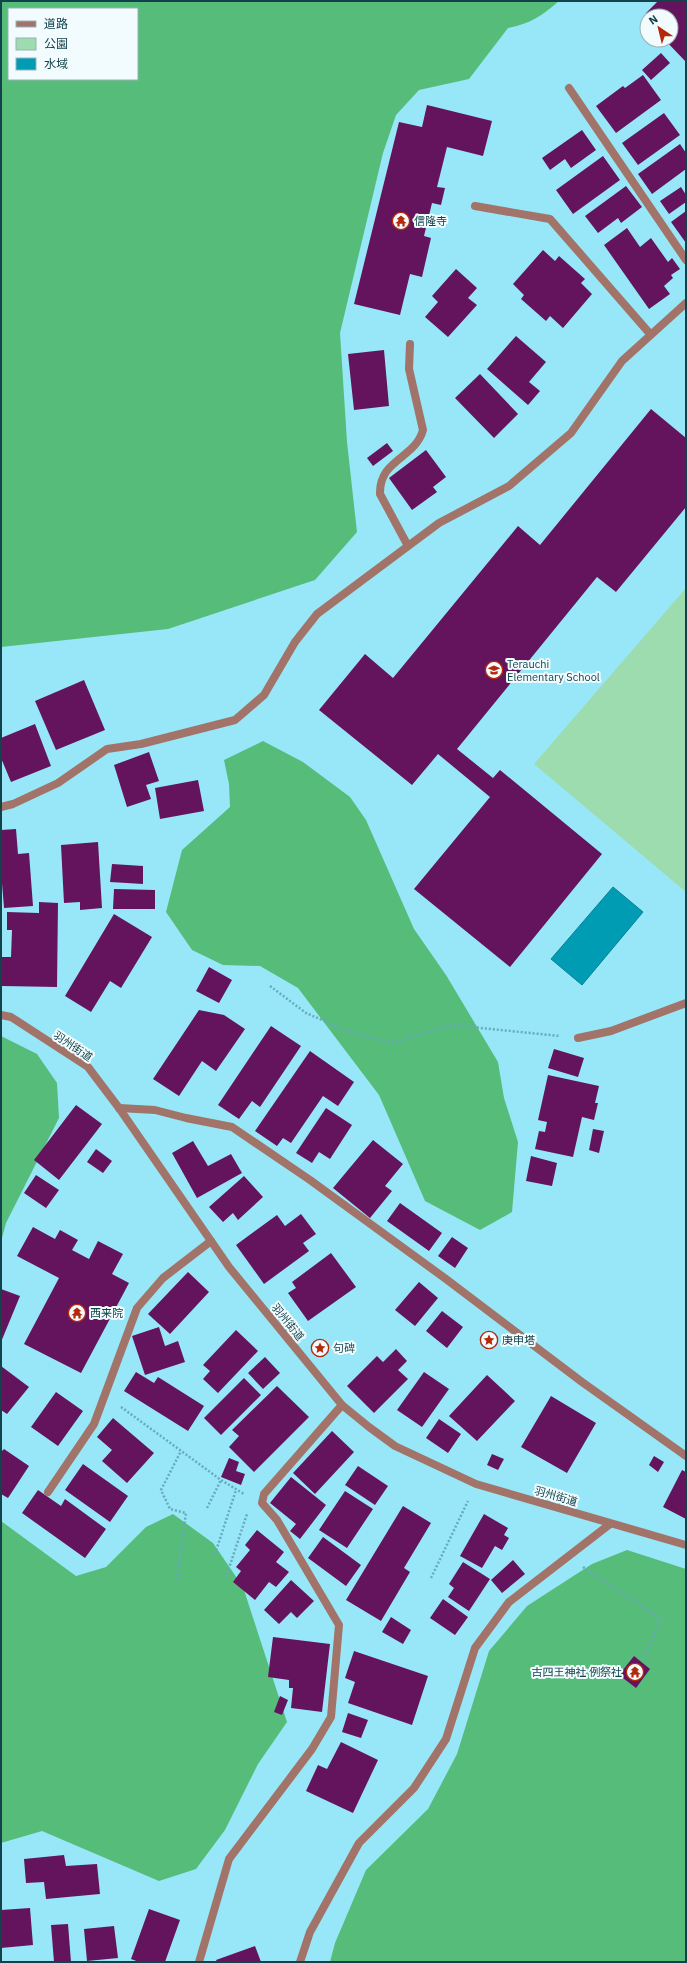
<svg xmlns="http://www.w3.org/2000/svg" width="687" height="1963" font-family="'IBM Plex Sans','Noto Sans JP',sans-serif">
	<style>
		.green { fill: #9ddcae }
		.forest { fill: #55bd79; fill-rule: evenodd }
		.water { fill: #009cb3; stroke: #068194 }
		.building { fill: #64145c }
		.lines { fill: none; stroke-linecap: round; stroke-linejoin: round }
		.path { stroke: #67aab8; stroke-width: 2.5; stroke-dasharray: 2 2; stroke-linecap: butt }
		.minor { stroke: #a27368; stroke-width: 8 }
		.tertiary { stroke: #a27368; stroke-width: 8 }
		.labels { text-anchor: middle; stroke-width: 4; stroke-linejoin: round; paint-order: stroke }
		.poi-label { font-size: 11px; fill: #14424b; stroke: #f2fcfe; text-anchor: start }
		.street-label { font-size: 11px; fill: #14424b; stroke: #f2fcfe }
	</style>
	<rect width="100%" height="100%" fill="#98e7f8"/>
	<path class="green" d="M686,588v304l-152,-128z"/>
	<path class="forest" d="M1,1h558c-16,14 -29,23 -51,27l-39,51 -50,11 -23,25 -13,38 -43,180 7,109 10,90 -42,48 -147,49 -167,18zM9,9h128v70h-128z
		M263,741l40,21 47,35 16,23 48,109 32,46 52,87 6,36 14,44 -6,70 -32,18 -55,-29 -46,-106 -81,-107 -38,-22 -37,-1 -31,-15 -26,-38 16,-62 48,-43 -1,-23 -5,-24z
		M1,1036l36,18 20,29 2,35 -53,105 -5,19z
		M173,1514l40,29 30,44 44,135 -29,42 -33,66 -29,39 -37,12 -117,-50 -41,12v-322l75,55 30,-9 40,-40z
		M627,1550l59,19v393h-356l5,-19 31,-73 62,-61 29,-55 32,-103 38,-45 65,-42z"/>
	<path class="water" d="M613,887l30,25 -61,73 -31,-26z"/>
	<path class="building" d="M658,1h28v61l-21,-22h6v-24h-22l-3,-3z
		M661,53l9,10 -19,17 -9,-10z
		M643,75l18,25 -45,33 -20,-27 27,-20 2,2z
		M427,105l65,16 -9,35 -36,-9 -10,40 8,1 -4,17 -9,-2 -8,33 7,2 -9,39 -12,-3 -10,41 -46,-11 45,-182 23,5z
		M664,113l16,22 -42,30 -16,-22z
		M582,130l14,20 -25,18 -6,-9 -15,11 -8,-12z
		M680,144l6,9v16l-34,25 -14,-20z
		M603,156l17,24 -47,34 -17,-24z
		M626,186l16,21 -21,16 -3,-5 -20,15 -13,-17z
		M681,187l5,8v7l-17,12 -9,-13z
		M686,211v32l-15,-21z
		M627,228l13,19 11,-9 17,24 4,-4 8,11 -9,6 2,3 -9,8 6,8 -21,15 -45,-64z
		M543,250l12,11 4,-5 26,23 -4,4 11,11 -29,34 -13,-12 -4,5 -25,-22 3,-4 -11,-11z
		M456,269l21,19 -9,10 9,7 -29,32 -23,-20 13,-15 -6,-6z
		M516,336l30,26 -17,20 11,9 -12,14 -41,-36z
		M384,350l5,56 -35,4 -6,-56z
		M480,374l38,40 -24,24 -39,-40z
		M651,409l35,29v69l-70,85 -19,-15 -140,172 36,29 7,-8 102,84 -92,113 -96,-78 76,-92 -52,-43 -26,31 -93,-75 46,-56 28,24 125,-152 22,19z
		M387,443l6,8 -20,15 -6,-8z
		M426,450l20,27 -13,10 4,5 -25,18 -23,-32z
		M84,680l21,50 -49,20 -21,-49z
		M35,724l16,42 -40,16 -10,-24v-20z
		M149,752l10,29 -13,4 5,14 -24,8 -13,-42z
		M198,780l6,31 -44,8 -5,-31z
		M16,829l2,25 11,-1 4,53 -29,2 -3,-37v-41z
		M98,842l4,66 -22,2v-8l-16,1 -3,-58z
		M112,864l31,2v18l-33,-2z
		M114,889l41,1v19h-42z
		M39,902l19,1 -1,84 -55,-1v-29h9l1,-27h-5v-18l32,1z
		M114,914l38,23 -31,51 -11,-7 -19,31 -26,-16z
		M209,967l23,13 -13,23 -23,-12z
		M199,1010l25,5 21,14 -29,42 -14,-10 -23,35 -26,-17z
		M271,1026l30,20 -41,61 -8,-6 -13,18 -21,-14z
		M554,1049l30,9 -6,19 -30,-9z
		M310,1051l44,31 -16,24 -15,-10 -32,47 -8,-5 -6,8 -22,-15z
		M548,1075l51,11 -4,17h3l-4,17 -12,-3 -9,40 -38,-8 4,-18 6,1 2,-10 -9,-2z
		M76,1105l26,19 -43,56 -25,-20z
		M326,1108l26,17 -22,34 -11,-7 -7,11 -16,-10z
		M593,1129l11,2 -5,22 -10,-3z
		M373,1140l30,24 -18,22 7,5 -22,27 -37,-30z
		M193,1141l15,25 23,-12 11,19 -45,25 -25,-45z
		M96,1149l16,12 -9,12 -16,-11z
		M531,1156l26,7 -5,23 -26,-5z
		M36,1175l23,15 -13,18 -22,-15z
		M244,1176l19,21 -25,23 -5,-7 -10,9 -14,-15z
		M400,1203l42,30 -13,18 -42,-30z
		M301,1214l15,20 -13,9 6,8 -45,33 -28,-39 41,-30 8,11z
		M33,1227l22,12 5,-9 18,10 -6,10 17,9 9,-18 25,13 -11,20 17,9 -48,90 -57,-29 35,-66 -42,-22z
		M452,1237l16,11 -13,20 -17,-12z
		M331,1253l25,34 -48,34 -20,-28 8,-5 -4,-6z
		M188,1272l21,20 -39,42 -22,-20z
		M419,1282l19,16 -23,28 -20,-16z
		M1,1289l19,7 -19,46z
		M442,1311l21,16 -16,21 -21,-17z
		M159,1327l6,19 13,-5 7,21 -40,13 -13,-39z
		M236,1330l22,21 -40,42 -15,-14 7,-8 -7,-6z
		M396,1349l11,12 -9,9 10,9 -34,34 -27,-27 30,-30 6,6z
		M265,1357l15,16 -17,16 -15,-16z
		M1,1366l28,21 -22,27 -6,-4z
		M136,1372l18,11 4,-6 46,29 -16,25 -64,-40z
		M424,1372l25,17 -27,38 -25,-17z
		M487,1375l28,26 -38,40 -28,-25z
		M244,1378l17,17 -40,40 -17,-17z
		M277,1386l32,31 -55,55 -25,-25 10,-11 -7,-6z
		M56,1392l27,19 -25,35 -27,-19z
		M551,1396l45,27 -29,50 -46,-26z
		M113,1418l41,35 -27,30 -25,-22 10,-11 -15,-13z
		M439,1419l22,15 -13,19 -22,-15z
		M332,1431l22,21 -39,42 -22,-21z
		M4,1449l25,17 -21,32 -7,-4v-42z
		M492,1454l12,5 -6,11 -11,-5z
		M654,1456l10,6 -6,10 -9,-7z
		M229,1458l10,4 -3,9 9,3 -4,11 -20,-8z
		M83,1464l45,32 -18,26 -45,-32z
		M358,1466l30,20 -13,19 -30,-20z
		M682,1470l4,2v47l-23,-12z
		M291,1477l35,28 -26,34 -10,-8 6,-7 -26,-21z
		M38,1490l23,16 4,-7 41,30 -21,29 -63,-45z
		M345,1491l28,18 -26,39 -28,-18z
		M403,1506l28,17 -27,45 6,4 -29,49 -35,-21z
		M484,1514l24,14 -4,7 5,3 -7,12 -7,-4 -13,22 -22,-12z
		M257,1530l27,22 -8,10 13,10 -13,15 -7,-5 -14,18 -22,-18 8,-11 -5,-4 14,-17 -5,-5z
		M323,1537l38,28 -15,21 -38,-28z
		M513,1560l12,14 -23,19 -11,-13z
		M463,1562l27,17 -21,32 -21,-14 6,-9 -5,-4z
		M291,1580l23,21 -17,17 -6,-6 -12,12 -15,-14z
		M443,1599l25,18 -13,18 -25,-17z
		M391,1617l20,13 -8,14 -21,-12z
		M273,1637l57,7 -8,68 -31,-4 2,-20h-4v-8l-21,-3z
		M354,1651l74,25 -16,49 -64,-22 7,-21 -10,-4z
		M634,1656l16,13 -14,19 -17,-13z
		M280,1696l8,4 -6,15 -8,-3z
		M348,1713l20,7 -7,18 -19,-6z
		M341,1742l37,18 -25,53 -47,-22 12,-26 9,4z
		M64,1855l2,11 31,-2 3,30 -54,5 -2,-17 -18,1 -2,-24z
		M30,1908l3,37 -32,3v-38z
		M149,1909l31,11 -15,42h-26l-8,-3z
		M68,1924l3,38h-17l-3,-37z
		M114,1926l4,32 -31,3 -3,-32z
		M255,1946l6,16h-44l-1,-2z"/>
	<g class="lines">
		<path class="path" d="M270,986l36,27 39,17 47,13 59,-18 109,11
			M121,1407l100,73 23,14
			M207,1508l14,-28
			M215,1554l21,-64
			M583,1567l78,52 -17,40
			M226,1577l21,-63
			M431,1578l37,-77
			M177,1579l9,-66 -16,-4 -9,-19 20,-39"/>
		<path class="minor" d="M569,88l117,172
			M475,206l75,13 101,116
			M408,546l-28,-52c-1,-35 35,-35 43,-64l-14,-61 1,-25
			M1,807l12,-3 45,-21 49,-34 34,-5 94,-24 29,-25 31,-53 22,-28 122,-91 70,-37 62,-53 51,-72 64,-58
			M578,1038l33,-7 75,-28
			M119,1108l36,2 31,8 46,9 78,53 136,99 136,103 104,74
			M48,1492l46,-68 43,-116 26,-30 48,-37
			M199,1962l30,-103 83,-110 19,-32 8,-92 -62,-105 -15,-17 2,-9 78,-89
			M300,1962l10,-30 49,-89 55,-55 32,-49 29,-91 34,-46 101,-78"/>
		<path class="tertiary" d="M1,1015l10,2 77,50 31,41 110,159 113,138 27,22 26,19 81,38 210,61"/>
	</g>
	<defs>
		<symbol id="temple-ring" viewBox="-11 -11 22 22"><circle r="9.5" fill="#f2fcfe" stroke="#b4280b" stroke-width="1.5"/><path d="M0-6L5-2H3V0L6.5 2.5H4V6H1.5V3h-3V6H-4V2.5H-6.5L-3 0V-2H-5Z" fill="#b4280b"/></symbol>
		<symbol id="school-ring" viewBox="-11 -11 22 22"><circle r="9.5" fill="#f2fcfe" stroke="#b4280b" stroke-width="1.5"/><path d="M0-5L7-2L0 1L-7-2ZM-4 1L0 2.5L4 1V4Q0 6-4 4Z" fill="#b4280b"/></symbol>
		<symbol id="sight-ring" viewBox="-11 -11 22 22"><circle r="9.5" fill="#f2fcfe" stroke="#b4280b" stroke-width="1.5"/><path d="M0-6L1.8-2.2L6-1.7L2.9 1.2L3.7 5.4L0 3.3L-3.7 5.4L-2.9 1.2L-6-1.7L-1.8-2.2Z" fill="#b4280b"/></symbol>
	</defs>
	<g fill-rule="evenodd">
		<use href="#temple-ring" x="391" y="211" width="20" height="20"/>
		<use href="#school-ring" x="484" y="660" width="20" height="20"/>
		<use href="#temple-ring" x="67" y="1303" width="20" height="20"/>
		<use href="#sight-ring" x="479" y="1330" width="20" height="20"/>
		<use href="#sight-ring" x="310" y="1338" width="20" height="20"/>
		<use href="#temple-ring" x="625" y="1662" width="20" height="20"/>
	</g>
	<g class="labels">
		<g class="poi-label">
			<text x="414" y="225">信隆寺</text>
			<text x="507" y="668">Terauchi<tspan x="507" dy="13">Elementary School</tspan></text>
			<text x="90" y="1317">西来院</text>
			<text x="502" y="1344">庚申塔</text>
			<text x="333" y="1352">句碑</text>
			<text x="622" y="1676" text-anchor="end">古四王神社 例祭社</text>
		</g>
		<g class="street-label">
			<text transform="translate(73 1046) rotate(34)" y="4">羽州街道</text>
			<text transform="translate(288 1322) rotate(51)" y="4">羽州街道</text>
			<text transform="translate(556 1496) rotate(16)" y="4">羽州街道</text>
		</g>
	</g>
	<rect width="687" height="1963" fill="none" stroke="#14424b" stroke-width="4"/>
	<rect x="8" y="8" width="130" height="72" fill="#f2fcfe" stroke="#99b2b6"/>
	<rect x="16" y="21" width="20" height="6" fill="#a27368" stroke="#99b2b6"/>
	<text x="44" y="28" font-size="12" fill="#14424b">道路</text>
	<rect x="16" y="38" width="20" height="12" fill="#9ddcae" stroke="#99b2b6"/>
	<text x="44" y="48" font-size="12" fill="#14424b">公園</text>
	<rect x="16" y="58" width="20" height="12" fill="#009cb3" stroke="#99b2b6"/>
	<text x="44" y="68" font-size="12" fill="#14424b">水域</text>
	<g transform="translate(659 28) rotate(325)"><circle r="19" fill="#f2fcfe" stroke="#99b2b6"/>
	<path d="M0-3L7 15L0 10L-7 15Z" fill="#b4280b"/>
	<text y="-6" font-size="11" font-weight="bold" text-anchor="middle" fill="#14424b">N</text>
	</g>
</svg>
